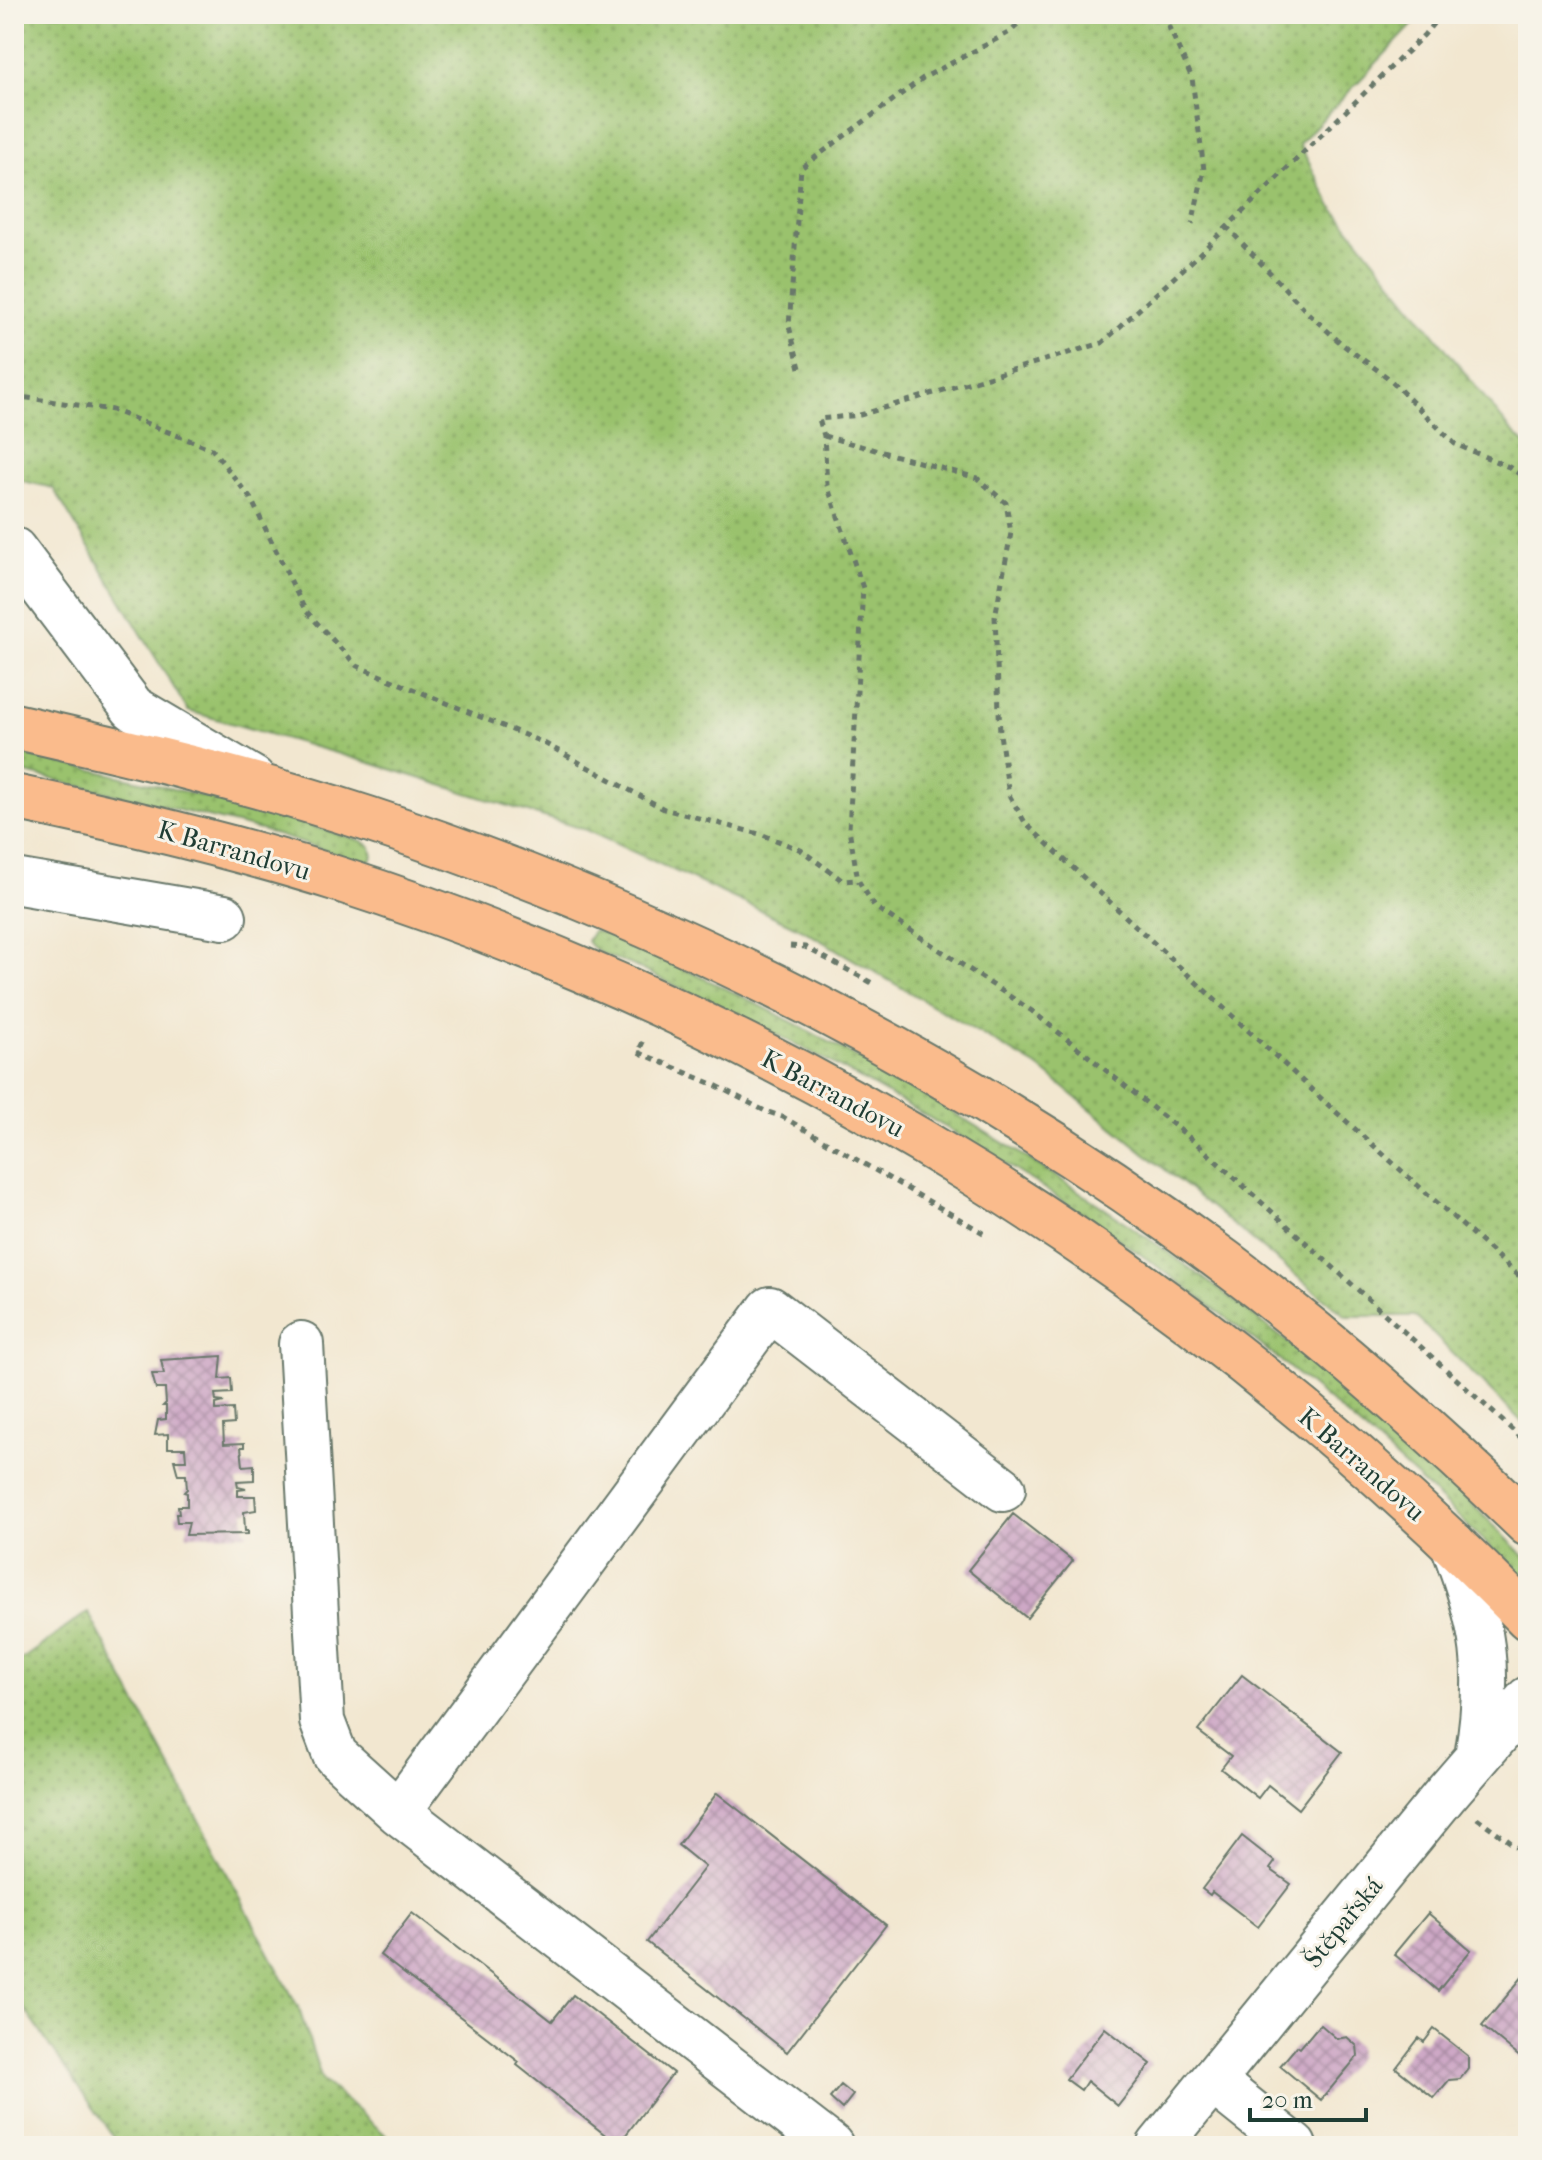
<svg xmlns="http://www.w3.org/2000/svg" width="1542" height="2160" font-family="'IM FELL French Canon',serif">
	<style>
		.green { fill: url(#green-dots); stroke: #5c8050; stroke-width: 2 }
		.building { fill: url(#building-cross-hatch) }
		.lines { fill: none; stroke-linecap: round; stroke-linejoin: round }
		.minor-casing { stroke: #69786b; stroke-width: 48 }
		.major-casing { stroke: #69786b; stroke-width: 48 }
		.path { stroke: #69786b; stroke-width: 5; stroke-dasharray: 6 6; stroke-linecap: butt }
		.minor { stroke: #fff; stroke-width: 44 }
		.major { stroke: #fabb8c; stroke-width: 44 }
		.labels { text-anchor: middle; stroke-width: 6; stroke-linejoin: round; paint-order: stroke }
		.street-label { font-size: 26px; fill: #1f3d34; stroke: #f7f3e8 }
	</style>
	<defs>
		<pattern id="green-dots" width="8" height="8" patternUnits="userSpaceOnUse" patternTransform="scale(2)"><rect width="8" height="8" fill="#9ac26d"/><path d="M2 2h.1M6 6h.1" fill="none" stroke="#7d9f5a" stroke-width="1.8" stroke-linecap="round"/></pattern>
		<pattern id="building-cross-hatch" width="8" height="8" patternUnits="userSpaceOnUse" patternTransform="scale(2)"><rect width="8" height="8" fill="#cea8c6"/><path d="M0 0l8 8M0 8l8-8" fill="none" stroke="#a78aa2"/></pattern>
	</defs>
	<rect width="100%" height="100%" fill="#f7f3e8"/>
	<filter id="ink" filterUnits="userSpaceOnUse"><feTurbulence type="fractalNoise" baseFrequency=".0125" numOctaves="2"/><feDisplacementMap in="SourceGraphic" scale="16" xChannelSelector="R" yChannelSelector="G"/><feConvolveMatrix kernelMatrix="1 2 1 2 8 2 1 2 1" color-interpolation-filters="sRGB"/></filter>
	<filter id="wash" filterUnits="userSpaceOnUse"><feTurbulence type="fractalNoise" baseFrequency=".006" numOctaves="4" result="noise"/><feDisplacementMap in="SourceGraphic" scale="32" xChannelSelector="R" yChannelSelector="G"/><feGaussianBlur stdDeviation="1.8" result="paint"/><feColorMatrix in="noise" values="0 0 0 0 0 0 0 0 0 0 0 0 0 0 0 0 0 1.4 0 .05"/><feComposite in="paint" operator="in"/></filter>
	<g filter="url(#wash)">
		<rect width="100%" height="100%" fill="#f2e7d0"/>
		<path class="green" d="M14,14h1409l-124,130 32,61 178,223 19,19v981l-113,-112h-69l-305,-247 -240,-140 -215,-99 -212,-66 -186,-53 -135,-223 -39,-9z
			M14,753c118,24 233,53 348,88l9,6 2,9 -3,4 -10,2 -95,-31 -251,-61z
			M593,931c22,3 46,17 67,27 36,17 73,33 109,52 277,144 541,324 759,550v25c-196,-199 -422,-372 -667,-506 -74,-41 -151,-77 -227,-113 -15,-7 -38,-10 -47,-25z
			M88,1612l211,397 23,71 73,63 -4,3h-271l-106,-152v-329z"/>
		<g id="blocks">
			<path class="building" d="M222,1356l-2,23 11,-1 1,15 -17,1 1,7 8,1 -8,2v6l17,-1 1,15 -11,1 1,19 20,-1v4h-3l2,19 11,-1v15l-17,1 1,6 8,2 -8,1v6h17l1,14 -12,2 1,19h3v3l-62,1 3,-13h-12l-1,-8h3l-1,-8h9v-13l-3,-1 3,-3 -1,-14h-8l-4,-15h12l-1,-12h-17v-14l-13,1 3,-15 8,-1v-13h-3l3,-3 -1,-14h-9l-4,-15h12l-3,-14z
				M1013,1514l60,47 -46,57 -59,-48z
				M1242,1675l100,77 -44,57 -30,-24 -10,13 -37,-29 10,-13 -33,-25z
				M717,1793l169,132 -99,127 -140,-110 58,-75 -27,-22z
				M1242,1836l33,26 -5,7 21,15 -33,43 -46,-35 -2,3 -8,-6z
				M412,1913l140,108 21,-26 100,78 -55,72 -101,-80 2,-3 -139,-107z
				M1428,1913l43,37 -33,41 -44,-37z
				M1528,1970v94l-46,-38z
				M1320,2024l17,15 10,-2 10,9 1,10 -37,44 -41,-34 17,-20 3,2z
				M1105,2028l46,36 -33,42 -31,-25 -6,9 -15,-11z
				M1434,2029l34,27v13l-8,10 -11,1 -15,18 -38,-30 23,-30 5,4z
				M841,2085l12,10 -11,14 -12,-11z"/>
		</g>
	</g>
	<g filter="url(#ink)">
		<use href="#blocks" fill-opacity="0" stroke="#69786b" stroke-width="2"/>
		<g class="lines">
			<defs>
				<path id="minor" d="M14,550l119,158 120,71
					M14,881l210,36
					M301,1344l21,377 13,34 63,57 433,334
					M1453,1544c31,84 39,124 24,213
					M398,1812l372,-503 233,180
					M1214,2082l80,64
					M1159,2146l286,-351 83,-96"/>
				<path id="major" d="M14,726c119,27 238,55 354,93 307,101 598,250 857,443 107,80 207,169 303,262
					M14,797c109,23 217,48 324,82 450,144 860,401 1190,739"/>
			</defs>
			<use href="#minor" class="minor-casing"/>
			<use href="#major" class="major-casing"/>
			<path class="path" d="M1163,14l29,64 12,92 -12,54
				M1441,14l-17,21 -233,227 -89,81 -242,72 -41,4 5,17 3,49 36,103 -14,241 9,51 17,27 157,104 163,131 333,302
				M1226,226l82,87 35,32 44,32 68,67 54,23 19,13
				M800,368l-11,-42 12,-158 122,-90 87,-46 20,-18
				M14,396l98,14 100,39 39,50 54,111 52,56 187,77 120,66 99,26 38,15 42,31 15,-1
				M824,436l153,42 29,25 5,30 -16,84 5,117 9,61 17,29 300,279 202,181
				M790,946l15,1 67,36
				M643,1042l-5,10 77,33 50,26 18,6 204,118
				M1477,1818l51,37"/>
			<use href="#minor" class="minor"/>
			<use href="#major" class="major"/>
		</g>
	</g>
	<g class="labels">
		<g class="street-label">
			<text transform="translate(234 850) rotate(16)" y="9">K Barrandovu</text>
			<text transform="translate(833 1093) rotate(28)" y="9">K Barrandovu</text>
			<text transform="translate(1362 1464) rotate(41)" y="9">K Barrandovu</text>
			<text transform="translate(1343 1922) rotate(-51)" y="9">Štěpařská</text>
		</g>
	</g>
	<rect width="1542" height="2160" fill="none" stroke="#f7f3e8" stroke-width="48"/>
	<path d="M1250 2108v12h116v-12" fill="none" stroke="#1f3d34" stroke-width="4"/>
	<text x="1262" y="2108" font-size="24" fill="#1f3d34" stroke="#f7f3e8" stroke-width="6" paint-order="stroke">20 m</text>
</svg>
